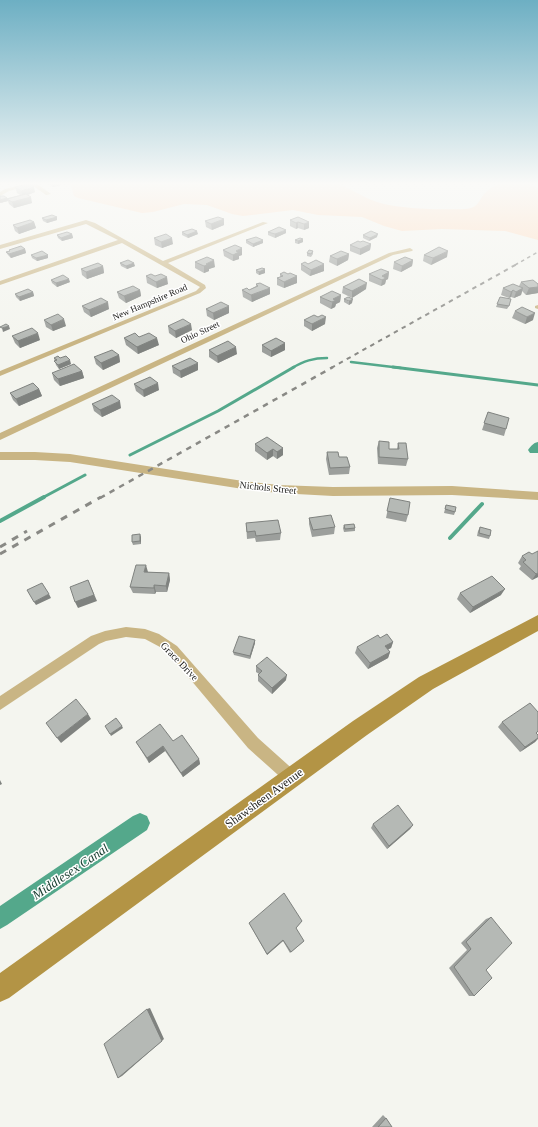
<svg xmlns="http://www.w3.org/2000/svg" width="538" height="1127" font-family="'Times New Roman',serif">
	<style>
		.green { fill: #ffdbbe }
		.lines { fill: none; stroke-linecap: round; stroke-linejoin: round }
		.stream-far2 { stroke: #54a88b; stroke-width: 2.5 }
		.stream-far1 { stroke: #54a88b; stroke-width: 3 }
		.stream { stroke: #54a88b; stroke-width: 4 }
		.canal { fill: #54a88b; fill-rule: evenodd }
		.minor { fill: #c9b584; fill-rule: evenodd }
		.tertiary { fill: #c9b584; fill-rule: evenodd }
		.secondary { fill: #b39445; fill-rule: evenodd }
		.rail-far3 { stroke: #898985; stroke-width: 1.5; stroke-dasharray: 3.5 3.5; stroke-linecap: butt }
		.rail-far2 { stroke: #898985; stroke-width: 2; stroke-dasharray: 4.5 4.5; stroke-linecap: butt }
		.rail-far1 { stroke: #898985; stroke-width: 2.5; stroke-dasharray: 5.5 5.5; stroke-linecap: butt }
		.rail { stroke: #898985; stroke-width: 3; stroke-dasharray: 7 7; stroke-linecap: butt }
		.wall { fill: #9c9f9c }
		.shaded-wall { fill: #7f827f }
		.building { fill: #b5b9b5; stroke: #7f827f }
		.labels { text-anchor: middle; stroke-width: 3; stroke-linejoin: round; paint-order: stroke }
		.far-street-label { font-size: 9px; fill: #20201e; stroke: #fff }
		.street-label { font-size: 10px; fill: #20201e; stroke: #fff }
		.near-street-label { font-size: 12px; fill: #20201e; stroke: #fff }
		.near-water-label { font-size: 13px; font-style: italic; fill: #1a4033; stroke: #fff }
	</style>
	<rect width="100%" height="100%" fill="#f4f5ef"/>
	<path class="green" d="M67,183h269c14,5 26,14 41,19 21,7 65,8 88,7 15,-1 13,-9 20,-16 15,-15 35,-13 53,-5v52l-33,-9 -63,-2 -40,2 -18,-5 -22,-9 -44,-2 -25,-5 -50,6 -11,-2 -25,-9 -23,-1 -31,8 -11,1 -64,-15 -4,-2 -3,-10z"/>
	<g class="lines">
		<path class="stream-far2" d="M351,362l50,6
			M292,368c12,-7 21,-10 35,-10"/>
		<path class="stream-far1" d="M393,367l145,18
			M130,455l88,-44 76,-44
			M42,498l43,-23"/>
		<path class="stream" d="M0,521l44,-24
			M450,538l32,-34"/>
		<path class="canal" d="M538,442v11h-8l-2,-3c3,-4 5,-7 10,-8z
			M140,813l7,3 3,7 -3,7 -140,95 -7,4v-23l133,-90z"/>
		<path class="minor" d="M29,183h7l15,11 -5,1 -14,-10 -23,6 -9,5v-4l5,-3z
			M86,220l9,3 68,38 100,-39 5,1 -100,40 37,22 1,3 -6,5 -200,83v-5l196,-80 4,-4 -78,-44 -122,42v-4l118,-41 -32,-16 -86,25v-4z
			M410,248l3,2 -1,1 -19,4 -393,185v-7l389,-180z
			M538,305v4l-3,-1v-2z
			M126,627l19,2 14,5 18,12 81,92 39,35 2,5 -2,5 -5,2 -5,-2 -39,-35 -79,-94 -9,-7 -15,-8 -19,-2 -20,4 -7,3 -99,66v-14l91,-60 14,-5z"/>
		<path class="tertiary" d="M0,452h35l35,2 173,27 35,4 55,2 119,-1 86,6v8l-86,-5 -119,1 -55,-3 -35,-4 -173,-27 -35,-2h-35z"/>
		<path class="secondary" d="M538,615v16l-105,58 -66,46 -358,263 -9,4v-29l353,-252 66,-44z"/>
		<path class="rail-far3" d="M515,265l23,-13"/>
		<path class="rail-far2" d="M331,368l186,-104"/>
		<path class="rail-far1" d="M100,498l233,-131"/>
		<path class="rail" d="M0,547l27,-16
			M0,554l101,-57"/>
	</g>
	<path class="wall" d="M47,183h13l1,2 -8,2 -5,-3z
		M15,187l20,5 -8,3 5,8 -18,5 -5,-4 -1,-3 -8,2 7,-5h1l12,-3 -3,-2z
		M57,217v3l-10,3 -4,-2 -1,-3z
		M298,217l11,11 -5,2 -6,-2 -2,1 -6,-3v-6z
		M224,219v6l-12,5 -6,-3 -1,-6z
		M34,222l2,6 -17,6 -4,-3 -2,-6z
		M182,232l16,2 -10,4 -6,-3z
		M268,232l18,1 -11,5 -7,-3z
		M72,234l1,4 -11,3 -4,-3 -1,-3z
		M363,235l14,2 -8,4 -6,-3z
		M154,238l19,6 -11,4 -7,-3z
		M303,239v3l-5,2 -3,-1v-3z
		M246,240l17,3 -10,4 -7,-4z
		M360,242l11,2 -1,6 -10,5 -10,-4v-6z
		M25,249l1,4 -15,5 -3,-3 -2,-3 4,-1 -1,-1z
		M223,250l19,5 -3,1v3l-6,2 -9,-5z
		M313,251v3l-2,3 -4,-1v-3z
		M349,254l-1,6 -11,6 -8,-4 1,-6z
		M31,255l17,3 -11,3 -5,-3z
		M424,255l23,2 -16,8 -8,-4z
		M413,260l-1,6 -11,6 -8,-3 1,-7z
		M195,262l20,5 -6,2v2l-5,2 -9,-5z
		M120,263l15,3 -8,3 -6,-3z
		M301,264l23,7 -14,5 -9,-6z
		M103,266l1,7 -17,6 -5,-4 -1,-6z
		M265,269v4l-6,2 -3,-2v-3z
		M389,272l-1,7 -2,1 -1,4 -4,2 -12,-5v-7z
		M280,274h8l9,2v7l-13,5 -7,-3v-7l3,-1z
		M146,276l22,8 -11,4 -10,-5z
		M51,280l19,2 -13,5 -5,-4z
		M521,282l17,2v9l-12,2 -4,-4 -1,4 -7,3 -3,-1 -2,1 -8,-3 2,-7 16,-2z
		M256,284l14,10 -18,8 -9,-5 -1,-7h7l7,-4z
		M343,287l23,2 -14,9 -10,-5z
		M140,290l1,6 -15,7 -7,-5 -2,-6z
		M33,292l1,4 -14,5 -4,-4 -1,-3z
		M341,295l-1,7 -4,2 -1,3 -4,2 -11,-6v-6z
		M500,297l9,9 -2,3 -11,-2z
		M344,299l8,4 -3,2 -5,-3z
		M82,306l27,3 -18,8 -7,-5z
		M206,309l23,4 -15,7 -7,-4z
		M515,311l18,9 -8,4 -13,-6z
		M318,317l7,7 -13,7 -8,-5v-6z
		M44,320l22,6 -13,5 -7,-4z
		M168,326l24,4 -16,8 -7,-5z
		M12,336l28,4 -20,8 -5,-5z
		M139,337l20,8 -21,9 -12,-9 -2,-7z
		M262,345l23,5 -14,7 -9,-5z
		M209,350l28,4 -19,9 -9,-6z
		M119,355l1,7 -17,8 -7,-6 -2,-7z
		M54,358h6l11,6 -12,5 -3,-4z
		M172,366l26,4 -17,8 -8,-5z
		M82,371l2,7 -24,8 -6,-6 -2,-7z
		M134,384l25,6 -15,7 -8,-6z
		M39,389l3,7 -23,10 -6,-6 -3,-7z
		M92,404l29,4 -19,9 -8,-6z
		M488,412l18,17 -2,7 -22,-6z
		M379,441l10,8h8l1,-6 10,16 -2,7 -28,-2 -1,-16z
		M255,444l28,4v7l-6,4 -4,-3 -6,4 -12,-9z
		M327,452l12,5 11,10 -1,7 -20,1 -3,-16z
		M390,498l18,17 -2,7 -20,-4z
		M446,505l9,7 -1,3 -10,-2z
		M309,518l26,9 -1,7 -22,3 -3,-13z
		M246,523l35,10 -1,7 -24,2 -1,-4 -8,1z
		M344,525l11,3v3l-11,1 -1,-4z
		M480,527l10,9 -1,3 -12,-3 1,-5z
		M141,537v7l-8,1 -1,-3z
		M532,554l6,23 -6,3 -13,-11 2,-3 -3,-3 4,-7z
		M148,572l21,1 1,7 -3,12h-11l-1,2 -22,-1 -3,-6z
		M460,593l41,2 -31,18 -13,-14z
		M380,638l13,4 -2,6 -3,1 2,3 -2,6 -20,11 -13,-16 2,-6z
		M255,640v3l-5,16 -16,-4 -1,-3z
		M256,666l30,14 -14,14 -14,-13v-6l1,-1 -3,-2z
		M538,712v20l-2,1 2,2v4l-3,3 -15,10 -22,-25 4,-5z
		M173,741l26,18 1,5 -17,13 -18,-26 -16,12 -13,-21z
		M373,824l40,1 -3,4 -23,20 -16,-21z
		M491,917l-5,53 -12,26h-5l-20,-28 18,-18 -6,-7 25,-24z
		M302,921l-6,7 7,14 -13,11 -7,-12 -16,14 -18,-32z
		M383,1115l3,3 6,9h-20z"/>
	<path class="shaded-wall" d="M57,183h3l1,2 -8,2 -1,-3z
		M34,187l1,5 -12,5 -2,-6z
		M31,197l1,6 -18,5 -2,-6z
		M7,198l1,3 -8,2v-3z
		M57,217v3l-10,3 -1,-3z
		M224,219v6l-12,5 -1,-6z
		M34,222l2,6 -17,6 -2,-6z
		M298,222v6l-2,1v-6z
		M309,222v6l-5,2v-6z
		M286,230v3l-11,5v-4z
		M197,231l1,3 -10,4 -1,-3z
		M72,234l1,4 -11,3 -1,-3z
		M378,234l-1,3 -8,4 1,-3z
		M172,238l1,6 -11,4 -1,-6z
		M303,239v3l-5,2v-3z
		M263,240v3l-10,4v-3z
		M371,244l-1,6 -10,5v-6z
		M242,248v7l-3,1v3l-6,2v-6l3,-4z
		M25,249l1,4 -15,5 -2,-4z
		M448,251l-1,6 -16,8 2,-7z
		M349,254l-1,6 -11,6v-7z
		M48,255v3l-11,3 -1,-3z
		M214,260l1,7 -6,2v2l-5,2v-7l2,-2z
		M413,260l-1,6 -11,6 1,-6z
		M134,263l1,3 -8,3 -1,-3z
		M324,264v7l-14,5 1,-6z
		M103,266l1,7 -17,6 -1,-7z
		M265,269v4l-6,2v-3z
		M389,272l-1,7 -2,1 -1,4 -4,2 1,-6v-4z
		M297,276v7l-13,5v-6z
		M167,277l1,7 -11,4 -1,-6z
		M69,279l1,3 -13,5 -1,-4z
		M367,283l-1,6 -14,9v-7z
		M538,287v6l-12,2 3,-7z
		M270,288v6l-18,8 -1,-7z
		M523,288l-2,7 -7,3 2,-6z
		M140,290l1,6 -15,7 -2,-7z
		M513,290l-2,7 -2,1 2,-6z
		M33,292l1,4 -14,5 -1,-4z
		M341,295l-1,7 -4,2 -1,3 -4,2 2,-10z
		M353,299l-1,4 -3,2v-4z
		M108,302l1,7 -18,8 -2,-7z
		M229,306v7l-15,7 -1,-7z
		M535,313l-2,7 -8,4 2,-7z
		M326,317l-1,7 -13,7v-7z
		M64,319l2,7 -13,5 -2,-6z
		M191,324l1,6 -16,8 -1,-7z
		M9,326l1,3 -7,3 -1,-4z
		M38,333l2,7 -20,8 -2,-7z
		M157,338l2,7 -21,9 -1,-7z
		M285,343v7l-14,7v-6z
		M236,347l1,7 -19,9 -1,-7z
		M119,355l1,7 -17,8 -2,-7z
		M70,360l1,4 -12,5 -1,-4z
		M198,363v7l-17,8 -1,-7z
		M82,371l2,7 -24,8 -2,-7z
		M158,383l1,7 -15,7 -1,-7z
		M39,389l3,7 -23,10 -3,-7z
		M120,401l1,7 -19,9 -2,-7z
		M283,448v7l-6,4v-7z
		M273,449v7l-6,4v-7z
		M140,534l1,3v7l-1,-3z
		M146,565l2,7 -2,7 -2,-7z
		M169,573l1,7 -3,12 -1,-6z
		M538,573v4l-6,3 4,-6z
		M88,580l9,21 -19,7 -3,-6z
		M154,585l2,7 -1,2 -1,-6z
		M505,589l-4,6 -31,18 3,-6z
		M49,594l2,4 -15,7 -2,-3z
		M255,640v3l-5,16v-3z
		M393,642l-2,6 -8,4 2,-6z
		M390,652l-2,6 -20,11 2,-6z
		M287,675l-1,5 -14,14v-6z
		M88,714l3,5 -30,24 -4,-5z
		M122,726l1,2 -12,8 -1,-2z
		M538,738l-3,4 -15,10 5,-5z
		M163,746l2,5 -16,12 -2,-5z
		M199,759l1,5 -17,13 -2,-4z
		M0,780l2,4 -2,1z
		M413,825l-3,4 -23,20 2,-3z
		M283,940v1l-16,14v-1z
		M150,1008l14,31 -42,37 -4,2 29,-69z"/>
	<path class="building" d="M29,184l5,3 -13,4 -6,-4z
		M26,194l5,3 -19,5 -5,-3z
		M0,196h4l3,2 -7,2z
		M52,215l5,2 -11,3 -4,-2z
		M218,217l6,2 -13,5 -6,-3z
		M298,217l11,5 -5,2 -6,-2 -2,1 -6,-3z
		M30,220l4,2 -17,6 -4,-3z
		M279,227l7,3 -11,4 -7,-2z
		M192,229l5,2 -10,4 -5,-3z
		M371,231l7,3 -8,4 -7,-3z
		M67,232l5,2 -11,4 -4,-3z
		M166,234l6,4 -11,4 -7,-4z
		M256,237l7,3 -10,4 -7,-4z
		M300,238l3,1 -5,2 -3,-1z
		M358,241l2,1 3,-1 8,3 -11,5 -10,-4z
		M235,245l7,3 -6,3 3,1 -6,3 -10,-5z
		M21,246l4,3 -16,5 -3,-2 4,-1 -1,-1z
		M439,247l9,4 -15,7 -9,-3z
		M309,250l4,1 -2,3 -4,-1z
		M42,251l6,4 -12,3 -5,-3z
		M341,251l8,3 -12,5 -7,-3z
		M207,257l7,3 -8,4 2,1 -4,1 -9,-4z
		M405,257l8,3 -11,6 -8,-4z
		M128,260l6,3 -8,3 -6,-3z
		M316,260l8,4 -13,6 -10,-6 4,-2 3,2z
		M98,263l5,3 -17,6 -5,-3z
		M262,268l3,1 -6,3 -3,-2z
		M381,269l8,3 -7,4 4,2 -4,2 -13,-6z
		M284,272l4,2 2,-1 7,3 -13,6 -7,-4 6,-2 -3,-2z
		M151,274l4,2 6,-2 6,3 -11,5 -10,-6z
		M63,275l6,4 -13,4 -5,-3z
		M359,279l8,4 -15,8 -9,-4z
		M533,280l5,4v3l-9,1 -8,-6z
		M260,283l10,5 -19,7 -9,-5 5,-2 2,2 9,-4 -2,-2z
		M513,284l10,4 -7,4 -3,-2 -2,2 -8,-4z
		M133,286l7,4 -16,6 -7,-4z
		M28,289l5,3 -14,5 -4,-3z
		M332,291l9,4 -8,4 3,1 -4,2 -12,-5z
		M348,297l5,2 -4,2 -5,-2z
		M500,297l11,2 -2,7 -12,-2z
		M101,298l7,4 -19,8 -7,-4z
		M221,302l8,4 -16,7 -7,-4z
		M522,307l13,6 -8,4 -12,-6z
		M58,314l6,5 -13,6 -7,-5z
		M314,315l4,2 4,-2 4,2 -14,7 -8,-4z
		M183,319l8,5 -16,7 -7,-5z
		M6,324l3,2 -7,2 -2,-1z
		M32,328l6,5 -20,8 -6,-5z
		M135,333l4,4 10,-4 8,5 -20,9 -13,-9z
		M276,338l9,5 -14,8 -9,-6z
		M228,341l8,6 -19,9 -8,-6z
		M112,350l7,5 -18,8 -7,-6z
		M58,356l2,2 6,-2 4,4 -12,5 -4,-4 3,-1 -3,-2z
		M190,358l8,5 -18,8 -8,-5z
		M74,364l8,7 -24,8 -6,-6z
		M150,377l8,6 -15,7 -9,-6z
		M33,383l6,6 -23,10 -6,-6z
		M112,395l8,6 -20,9 -8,-6z
		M488,412l21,6 -3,11 -22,-6z
		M267,437l16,11 -6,4 -4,-3 -6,4 -12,-9z
		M379,441l10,1v7h10l-1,-6h8l2,16 -29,-2z
		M327,452h11l1,5h8l3,10 -20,1z
		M390,498l20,4 -2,13 -21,-4z
		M446,505l10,2 -1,5 -10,-3z
		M331,515l4,12 -22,3 -4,-12z
		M278,520l3,13 -25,3 -1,-5 -8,1 -1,-9z
		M354,524l1,4 -10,1 -1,-4z
		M480,527l11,3 -1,6 -11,-3z
		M140,534v7l-8,1v-7z
		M538,551v22l-2,1 -13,-12 3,-2 -4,-4 7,-4 3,2z
		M136,565h10l-2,7 25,1 -3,13 -12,-1v3l-24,-1z
		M492,576l13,13 -32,18 -13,-14z
		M88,580l6,15 -19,7 -5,-15z
		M42,583l7,11 -15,8 -7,-12z
		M387,634l6,8 -8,4 5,6 -20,11 -13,-16 21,-12 2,3z
		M239,636l16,4 -5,16 -17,-4z
		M267,657l20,18 -15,13 -14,-13 4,-4 -6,-5z
		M76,699l12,15 -31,24 -11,-15z
		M530,703l8,9v19l-2,2 2,2v3l-13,9 -23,-25z
		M116,718l6,8 -12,8 -5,-8z
		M160,724l13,17 9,-6 17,24 -18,14 -18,-27 -16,12 -11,-16z
		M398,805l15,20 -24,21 -16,-22z
		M284,893l18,28 -6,7 8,13 -13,11 -8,-12 -16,14 -18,-31z
		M491,917l21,26 -26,27 6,8 -18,18 -20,-29 17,-18 -5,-7z
		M147,1009l15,32 -44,37 -14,-34z
		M386,1118l6,9h-14z"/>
	<linearGradient id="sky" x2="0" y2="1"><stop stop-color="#6dafc3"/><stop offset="0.54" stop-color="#fafaf8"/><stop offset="1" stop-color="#fafaf8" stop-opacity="0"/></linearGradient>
	<rect width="538" height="340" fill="url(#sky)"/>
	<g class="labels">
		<g class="far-street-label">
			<text transform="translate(150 302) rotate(-23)" y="3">New Hampshire Road</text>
			<text transform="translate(200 332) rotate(-25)" y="3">Ohio Street</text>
		</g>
		<g class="street-label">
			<text transform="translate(268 487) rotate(6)" y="4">Nichols Street</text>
			<text transform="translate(180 661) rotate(46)" y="4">Grace Drive</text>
		</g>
		<g class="near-street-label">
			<text transform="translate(264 798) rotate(-36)" y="4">Shawsheen Avenue</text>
		</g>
		<g class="near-water-label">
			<text transform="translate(70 871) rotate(-34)" y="5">Middlesex Canal</text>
		</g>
	</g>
</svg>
